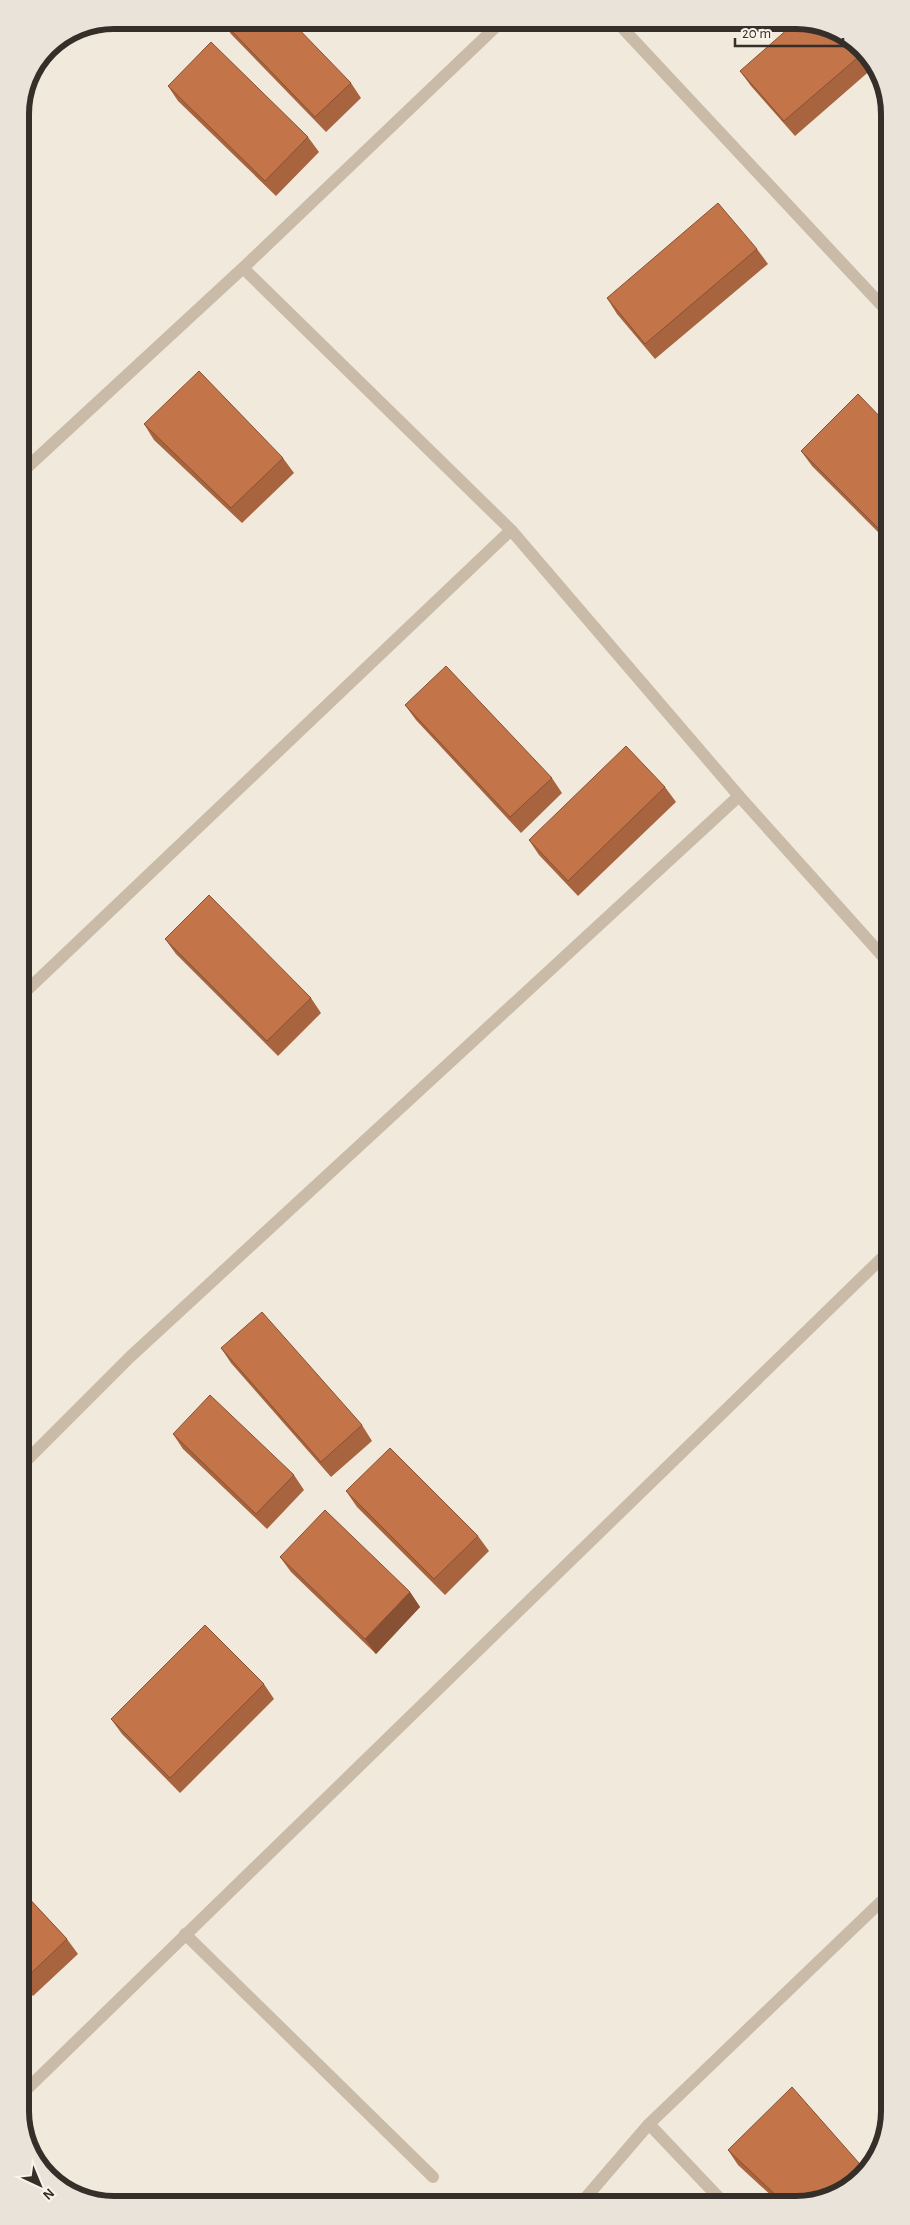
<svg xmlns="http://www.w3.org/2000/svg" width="910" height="2225" font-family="'Alegreya Sans',sans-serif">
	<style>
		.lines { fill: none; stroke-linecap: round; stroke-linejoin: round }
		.lane { stroke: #c9bba8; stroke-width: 12 }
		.street { stroke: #c9bba8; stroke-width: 12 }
		.wall { fill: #a8643f }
		.shaded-wall { fill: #885133 }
		.building { fill: #c37449; stroke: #885133 }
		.rim { fill: none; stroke: #362e28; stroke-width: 6 }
	</style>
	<rect width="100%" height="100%" fill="#f1eadc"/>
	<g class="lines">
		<path class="lane" d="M185,1934l248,243"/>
		<path class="street" d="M615,20l271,290
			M243,268l268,262 228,266 148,165
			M21,473l222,-205 260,-248
			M22,995l489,-465
			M23,1464l107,-107 609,-561
			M25,2091l863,-839
			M649,2124l73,77
			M582,2202l67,-78 240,-230"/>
	</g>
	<path class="wall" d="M221,20l130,63 10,15 -35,34 -95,-98z
		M853,40l20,28 -78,68 -44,-50 -11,-15z
		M168,86l140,51 11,15 -43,44 -98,-95z
		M757,249l11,15 -113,95 -38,-45 -10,-16z
		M886,423v117l-74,-74 -11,-15z
		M144,424l139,34 11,15 -52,50 -88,-83z
		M405,705l147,73 10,15 -41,40 -105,-113z
		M665,787l11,15 -98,94 -39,-41 -10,-15z
		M165,939l146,59 10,15 -43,43 -102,-102z
		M221,1348l141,77 10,16 -41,36 -100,-114z
		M173,1434l121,41 10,15 -37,39 -84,-80z
		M346,1491l132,45 11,15 -44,44 -88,-88z
		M280,1557l130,35 10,15 -44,47 -85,-82z
		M264,1684l10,15 -94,94 -58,-59 -11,-15z
		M24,1893l43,46 11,15 -45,42 -8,-9z
		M728,2150l98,50h-50l-38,-35z"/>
	<path class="shaded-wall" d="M410,1592l10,15 -44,47 -11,-15z"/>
	<path class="building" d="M221,20h69l61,63 -36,34z
		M798,20h4l51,20 10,13 -79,68 -44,-50z
		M211,42l97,95 -43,44 -97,-95z
		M718,203l39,46 -112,95 -38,-46z
		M199,371l84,87 -52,50 -87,-84z
		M858,394l28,29v103l-5,5 -80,-80z
		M446,666l106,112 -42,39 -105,-112z
		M626,746l39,41 -97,94 -39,-41z
		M209,895l102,103 -44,43 -102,-102z
		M262,1312l100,113 -41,37 -100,-114z
		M210,1395l84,80 -38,39 -83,-80z
		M390,1448l88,88 -44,43 -88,-88z
		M325,1510l85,82 -45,47 -85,-82z
		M205,1625l59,59 -94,94 -59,-59z
		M24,1893l43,46 -42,40z
		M792,2087l74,84 -40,29h-45l-53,-50z"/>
	<path d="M0 0H910V2225H0ZM114 29H796A85 85 0 0 1 881 114V2111A85 85 0 0 1 796 2196H114A85 85 0 0 1 29 2111V114A85 85 0 0 1 114 29Z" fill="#e9e3da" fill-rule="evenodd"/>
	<path class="rim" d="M114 29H796A85 85 0 0 1 881 114V2111A85 85 0 0 1 796 2196H114A85 85 0 0 1 29 2111V114A85 85 0 0 1 114 29Z"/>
	<g transform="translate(40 2185) rotate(136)" stroke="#f9f3e9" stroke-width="4" paint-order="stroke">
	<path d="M0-4L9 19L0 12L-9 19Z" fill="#362e28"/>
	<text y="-8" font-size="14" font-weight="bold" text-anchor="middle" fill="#362e28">N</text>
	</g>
	<path d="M735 38v8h108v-8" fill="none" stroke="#362e28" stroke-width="2.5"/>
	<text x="742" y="38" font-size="15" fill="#362e28" stroke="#f9f3e9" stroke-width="4" paint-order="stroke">20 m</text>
</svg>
